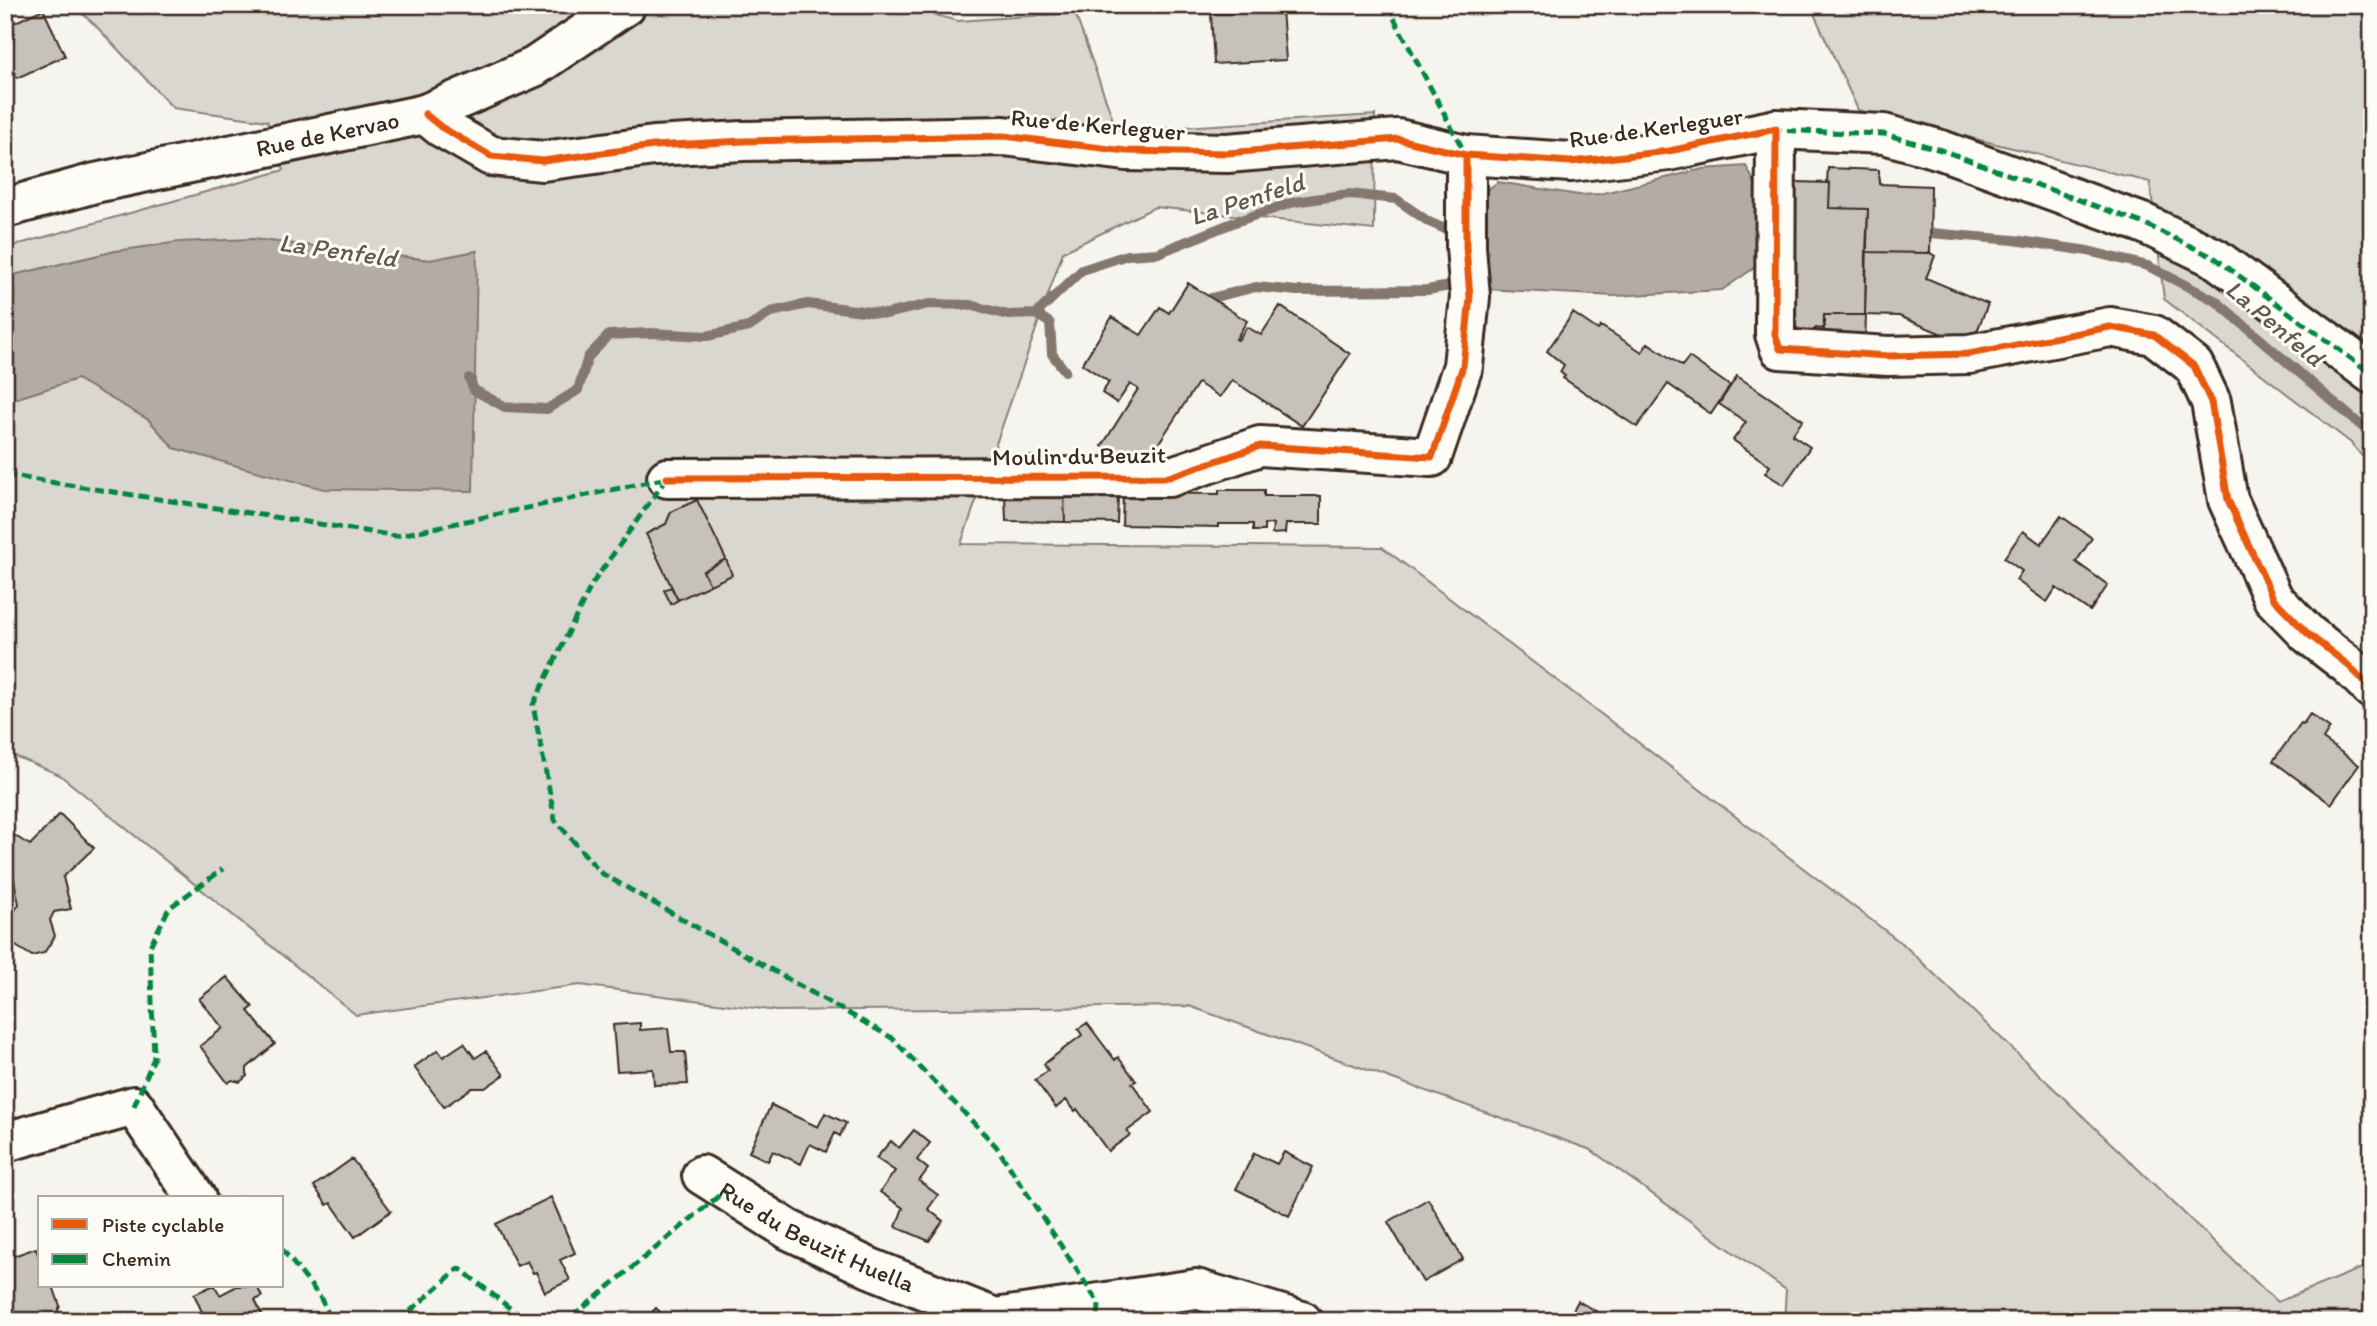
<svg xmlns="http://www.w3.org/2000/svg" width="2377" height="1326" font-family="Itim,sans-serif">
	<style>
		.green { fill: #dad6d0; stroke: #8a8077; stroke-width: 2 }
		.water { fill: #b4aca4; stroke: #84786e; stroke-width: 2 }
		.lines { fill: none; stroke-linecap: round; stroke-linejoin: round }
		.stream { stroke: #84786e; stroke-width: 10 }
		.building { fill: #c7c1bb; stroke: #3b2a1e; stroke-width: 2 }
		.minor-casing { stroke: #3b2a1e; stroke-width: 44 }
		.major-casing { stroke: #3b2a1e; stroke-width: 44 }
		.minor { stroke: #fdfcf7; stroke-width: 38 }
		.major { stroke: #fdfcf7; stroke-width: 38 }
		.quiet { stroke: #00873e; stroke-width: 5; stroke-dasharray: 10 5; stroke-linecap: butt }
		.cycleway-casing { stroke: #fdfcf7; stroke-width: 11 }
		.cycleway { stroke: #e8590c; stroke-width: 7 }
		.labels { text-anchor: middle; stroke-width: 6; stroke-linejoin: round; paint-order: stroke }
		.street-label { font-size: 24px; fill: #3b2a1e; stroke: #fdfcf7 }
		.water-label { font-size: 26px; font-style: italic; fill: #65584d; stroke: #fdfcf7 }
	</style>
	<rect width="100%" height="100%" fill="#f5f4ee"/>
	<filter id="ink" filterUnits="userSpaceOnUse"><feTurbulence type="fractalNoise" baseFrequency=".0143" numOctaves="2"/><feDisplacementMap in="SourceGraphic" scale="14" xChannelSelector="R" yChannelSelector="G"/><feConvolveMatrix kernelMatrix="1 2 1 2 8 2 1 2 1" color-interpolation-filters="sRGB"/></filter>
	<g filter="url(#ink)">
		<path class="green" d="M73,5h823l62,16 117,-8 42,118 258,-16 -1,115 -219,-23 -92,45 -102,292 421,3 522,398 373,357 95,-38v57h-588l2,-31 -195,-140 -402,-144 -412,5 -197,-26 -224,30 -296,-240 -55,-23v-350l72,-23 72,41 25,28 302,-197 -46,9 -178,-21 -136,12 -111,26v-29l279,-78 -17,-49 -94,-13 -78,-83z
			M1810,5h562v463l-21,-25 -187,-144 -14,-117 -292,-72z"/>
		<path class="water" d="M1746,166l13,25 -2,75 -35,24 -107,6 -130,-7 -1,-97 14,-10 81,13 20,-1 104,-25z
			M252,239l178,21 47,-9 -4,240 -149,-2 -76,-20 -74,-21 -25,-28 -72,-41 -72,23v-125l111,-26 63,-9z"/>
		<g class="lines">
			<path class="stream" d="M1930,233l84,7 74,11 60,15 68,35 156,134
				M1211,298l45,-11 41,4 130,-1 35,-6
				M1036,314l14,9 2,31 13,17
				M469,378l5,12 31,17 42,2 31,-19 10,-33 21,-22 41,-2 57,3 42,-9 22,-15 37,-8 78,10 43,-10 41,1 38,10 28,-1 46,-44 45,-15 31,-2 77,-31 59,-20 55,-8 47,5 33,23 16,7 15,-1"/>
		</g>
		<path class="building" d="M43,9l22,47 -48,22 -12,-25v-26z
			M1282,10l4,50 -72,4 -3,-50z
			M1828,168l51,2v14l52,2 -1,67 -64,-1 2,-43 -39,-1 1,-25 -3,-1z
			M1796,182l34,1 -1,25 39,1 -3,106h-41v14l-9,-1 -1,9h-18l1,-9h-6z
			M1866,252l64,1 5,3 -9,22 62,26 -17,42 -72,-30 -34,-1z
			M1188,283l59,38 -11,18 2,1 9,-13 14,8 19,-29 70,48 -48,72 -70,-46 -12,17 -22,-14 -55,84 -9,1 -32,-22 36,-57 -8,-5 -13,19 -15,-10 7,-11 -27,-18 30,-47 29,18 19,-28 9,6z
			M1573,313l25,17 3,-4 41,26 6,-9 34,23 7,-9 41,29 -19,28 -43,-30 -31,43 -74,-49 2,-2 -5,-4 4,-7 -17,-14z
			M1824,315h42l-1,29 -42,-1z
			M1737,376l66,44 -11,15 18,12 -26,38 -19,-12 5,-7 -37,-26 13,-18 -27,-18z
			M1219,490h45v6h57v28h-35l-1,9 -13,1 1,-10h-9v7h-11v-7h-35v3l-96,-2 1,-32 96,1z
			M1005,495l59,1 1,26 -59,-1z
			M1064,496l54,1 -1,26 -52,-1z
			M697,500l29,59 -23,12 7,14 -32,15 -32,-66 20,-10 5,-12z
			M2061,516l31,22 -16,24 32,23 -18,26 -34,-23 -9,14 -31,-22 6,-9 -18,-13 19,-27 18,13z
			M726,559l6,16 -22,10 -7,-14z
			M671,587l7,13 -7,4 -7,-14z
			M2310,714l20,14 -7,11 36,26 -28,39 -58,-43 28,-38 2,1z
			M60,814l34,34 -31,29 8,32 -17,3 -4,8 5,16 -11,17 -12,3 -26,-16 -1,-5v-9l14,-22 -6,-28 -8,-4v-42l25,15z
			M227,977l26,30 -5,4 27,33 -28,24v8l-7,6 -8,-2 -4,3 -28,-37 23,-18 -24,-29z
			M640,1023v7l28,-2 3,24h14l3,32 -34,1 -1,-16 -36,2 -4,-46z
			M1087,1023l28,37 3,-3 18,24 -4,2 21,29 -26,19 3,4 -22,16 -31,-42 -2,2 -9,-11 -10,8 -21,-28 13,-9 -4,-7 38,-29 -4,-6z
			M464,1043l11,15 11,-7 18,24 -19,13h-13l-28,19 -30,-40 24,-17 5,7z
			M771,1105l47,22 7,-14 21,10 -6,13 -5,-3 -9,19 -16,-8 -9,20 -28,-13 -5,10 -19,-9z
			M914,1130l16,13 -13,17 11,9 -9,12 19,14 -10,14 15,12 -14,20 -33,-14 7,-19 -23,-16 15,-21 -19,-13 15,-17 8,7z
			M1284,1152l29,15 -24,49 -53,-27 18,-36 23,11z
			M352,1159l39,52 -36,26 -24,-34 -4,2 -13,-19z
			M551,1197l24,56 -15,7 10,20 -25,12 -9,-20 -3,1 -6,-12 -10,5 -21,-42z
			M1428,1199l35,60 -40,23 -35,-60z
			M36,1248l4,13v25h13l7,20 -4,9 2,6h-46l-7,-19v-43z
			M212,1286h3l5,9 17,-9h20l5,11 -7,3 9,19 -58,2 -12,-27z
			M1578,1301l35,20h-46z
			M656,1308l13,13h-25z"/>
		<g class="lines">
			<defs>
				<g id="minor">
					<path d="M425,114l16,13 50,29 52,5 111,-15 89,-5 261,-5 122,15 101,2 171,-14 68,16 105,7 98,-11 107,-22 108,5 57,16 204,74 70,34 157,116"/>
					<path d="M1776,129l-1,205 5,15 108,7 81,-2 141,-27 44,8 40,31 17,36 17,98 45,98 35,36 40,31 24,24"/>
					<path d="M667,478l502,-1 91,-31 172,11 31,-91 7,-69 -4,-50v-92"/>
					<path d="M5,1142l129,-36 62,92"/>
					<path id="s1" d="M702,1175l87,55 81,38 125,50 201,-29 106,32"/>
				</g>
				<g id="major">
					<path id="s2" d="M5,208l90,-25 330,-69 109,-47 92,-62"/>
				</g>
			</defs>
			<use href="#minor" class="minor-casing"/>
			<use href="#major" class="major-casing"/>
			<use href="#minor" class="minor"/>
			<use href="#major" class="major"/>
			<path class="quiet" d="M1387,5l79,150
				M1772,130l112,4 57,16 204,74 70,34 157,116
				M5,475l391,61 271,-58
				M667,478l-75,106 -59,121 22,115 46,53 291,165 104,108 103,158 -1,17
				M134,1106l20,-48 -4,-112 19,-38 54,-39
				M236,1198h6
				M282,1249l38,48 12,24
				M399,1321l60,-53 57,45 55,5 155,-128"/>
			<defs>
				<path id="cycleway" d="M425,114l16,13 50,29 52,5 111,-15 89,-5 261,-5 122,15 101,2 171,-14 68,16 105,7 98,-11 107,-22 -1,205 5,15 108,7 81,-2 141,-27 44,8 40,31 17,36 17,98 45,98 35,36 40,31 24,24
					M667,478l502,-1 91,-31 172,11 31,-91 7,-69 -4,-50v-92"/>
			</defs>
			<use href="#cycleway" class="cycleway-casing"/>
			<use href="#cycleway" class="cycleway"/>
		</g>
	</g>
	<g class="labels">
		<g class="street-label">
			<text transform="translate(1098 125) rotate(5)" y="8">Rue de Kerleguer</text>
			<text transform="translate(1656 128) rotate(-8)" y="8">Rue de Kerleguer</text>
			<text dy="8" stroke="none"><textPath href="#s2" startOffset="331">Rue de Kervao</textPath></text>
			<text transform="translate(1079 456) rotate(-1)" y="8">Moulin du Beuzit</text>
			<text dy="8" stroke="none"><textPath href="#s1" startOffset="131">Rue du Beuzit Huella</textPath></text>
		</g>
		<g class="water-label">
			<text transform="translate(1247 199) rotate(-18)" y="9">La Penfeld</text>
			<text transform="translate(338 250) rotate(8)" y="9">La Penfeld</text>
			<text transform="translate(2275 323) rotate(40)" y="9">La Penfeld</text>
		</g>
	</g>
	<rect width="2377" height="1326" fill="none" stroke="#fdfcf7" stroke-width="28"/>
	<rect x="14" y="14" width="2349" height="1298" fill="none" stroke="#3b2a1e" stroke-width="2.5" filter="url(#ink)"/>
	<rect x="38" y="1196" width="245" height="91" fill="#fdfcf7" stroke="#afa8a0" stroke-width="2"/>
	<rect x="52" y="1219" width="35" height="10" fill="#e8590c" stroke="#afa8a0" stroke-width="2"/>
	<text x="102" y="1232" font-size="21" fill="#3b2a1e">Piste cyclable</text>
	<rect x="52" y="1254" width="35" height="10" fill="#00873e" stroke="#afa8a0" stroke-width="2"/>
	<text x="102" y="1266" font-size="21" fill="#3b2a1e">Chemin</text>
</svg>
